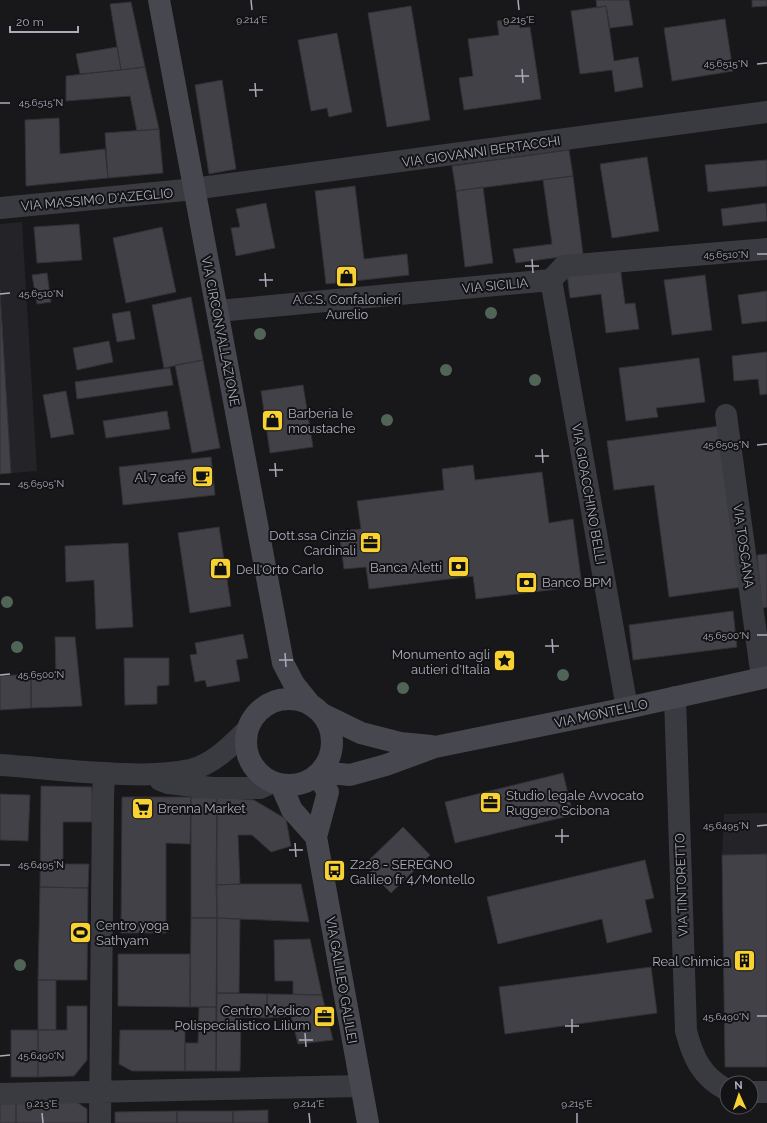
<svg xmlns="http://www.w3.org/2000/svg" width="767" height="1123" font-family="Raleway,sans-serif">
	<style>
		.built { fill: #242327 }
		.building { fill: #424147; stroke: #323136 }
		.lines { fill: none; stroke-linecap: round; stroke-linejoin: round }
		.street { stroke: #3a3a41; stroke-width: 22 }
		.secondary { stroke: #46474f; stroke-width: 22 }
		.tree { fill: #516556 }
		.ticks { fill: none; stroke: #a9acba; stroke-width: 1.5 }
		.labels { text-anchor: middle; stroke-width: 4; stroke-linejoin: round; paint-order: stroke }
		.street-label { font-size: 13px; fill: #a9acba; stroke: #131215 }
		.poi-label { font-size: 13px; fill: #a9acba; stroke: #131215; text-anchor: start }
		.ticks-label { font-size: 10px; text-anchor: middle; fill: #a9acba; stroke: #131215; stroke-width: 4; stroke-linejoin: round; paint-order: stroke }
	</style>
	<rect width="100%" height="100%" fill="#18171a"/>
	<path class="built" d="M22,222l15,249 -37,3v-250z
		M767,813v254h-42l-3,-212 2,-41z"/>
	<path class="building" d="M596,0h33l4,25 -23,3 -4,-22 -9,2z
		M752,0h15v6l-15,1z
		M131,2l14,65 -24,3 -11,-66z
		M411,6l19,114 -43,7 -19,-114z
		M606,6l8,55 24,-4 5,30 -28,5 -3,-22 -32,4 -9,-63z
		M518,18l2,10 10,-1 11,72 -77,11 -5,-32 14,-2 -5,-37 31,-4 -2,-14z
		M725,19l8,52 -61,10 -8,-53z
		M337,33l15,79 -23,5 -2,-9 -16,3 -13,-71z
		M117,47l4,23 -41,4 -4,-20z
		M145,67l14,62 -22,2 -7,-35 -64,5v-25z
		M222,80l14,89 -27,5 -14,-89z
		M59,118l1,36 45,-5 3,29 -82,8 -1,-66z
		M159,129l4,44 -55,5 -3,-45z
		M569,150l4,26 -117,15 -4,-25z
		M647,157l12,74 -47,7 -12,-74z
		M767,160v26l-59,6 -3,-27z
		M573,176l10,78 -67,9 -3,-14 39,-5 -9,-64z
		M355,186l9,73 43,-5 2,21 -83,9 -11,-93z
		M483,187l10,76 -28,4 -9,-76z
		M266,203l9,45 -39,8 -5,-28 9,-1 -4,-18z
		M766,203l1,18 -44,5 -2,-17z
		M79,224l3,36 -45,3 -3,-36z
		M162,227l14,65 -50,11 -13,-65z
		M620,266l5,38 10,-1 4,26 -33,4 -5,-39 -31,4 -3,-25z
		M47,273l4,29 -14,2 -5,-29z
		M705,275l7,55 -40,5 -8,-55z
		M0,290l11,183 -11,1z
		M767,291v30l-25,3 -4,-29z
		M191,297l12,63 -39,8 -12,-63z
		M130,311l5,28 -18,3 -5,-28z
		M109,341l4,21 -36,8 -4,-22z
		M767,352v42l-7,1 -2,-16 -24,2 -2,-25z
		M699,358l6,44 -49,6 2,9 -32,4 -7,-53z
		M203,360l17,88 -28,5 -17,-88z
		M170,368l3,17 -96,14 -2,-17z
		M303,385l10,62 -43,6 -9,-62z
		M66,391l8,43 -23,4 -8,-43z
		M167,411l3,18 -64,9 -3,-17z
		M720,426l22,161 -73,10 -15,-112 -40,5 -7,-49z
		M211,457l4,38 -92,10 -4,-38z
		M473,465l2,15 67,-8 7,51 24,-4 9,67 -106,13 -3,-23 -104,13 -3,-22 -22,2 -5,-38 22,-2 -4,-28 87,-11 -2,-21z
		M219,527l12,79 -41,7 -12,-80z
		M128,543l5,84 -37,2 -2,-49 -28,2 -1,-36z
		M767,554v53l-5,1 -5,-53z
		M733,611l4,36 -104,13 -4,-35z
		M243,634l5,24 -12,2 4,21 -33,6 -2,-7 -10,2 -5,-27 7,-1 -2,-11z
		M55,637h20l7,69 -51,2v-34l25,-1z
		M124,658h45v27l-12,1v18l-32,1z
		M31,674v34l-31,2v-34z
		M563,773l10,42 -118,28 -10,-41z
		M41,786l51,1v35h-29v42h26l-1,24 -48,-1z
		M0,794l30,1 -2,46 -28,-1z
		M122,797h69l-1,47 -24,-1v90h-45z
		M191,797h26v121h-26z
		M217,797l37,3 32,19 5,27 -20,6 -19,-17h-14l2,49 -24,1z
		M403,827l27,28 -39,38 -27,-28z
		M767,854v213h-42l-3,-212z
		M645,860l9,38 -9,2 7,32 -45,11 -5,-24 -104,25 -11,-47z
		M240,884h61l8,38 -92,-4 -1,-33z
		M40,887l48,1 -1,92h-49z
		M191,918h26l-1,89h-26z
		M217,918l23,1 -1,74h-22z
		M310,939l12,56 -29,-1v-13h-18l-1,-41z
		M118,954h72v53l-72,-1z
		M651,967l6,46 -152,21 -6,-47z
		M38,980h18v50h-18z
		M217,993l50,1v24l-26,-1 -1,54h-24z
		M267,994l55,1 11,45 -35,4 -7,-28 -24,2z
		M67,1006h20v54l-13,16 -36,1v-47h29z
		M199,1007h17v64h-31v-28h13z
		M11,1030h27v47h-27z
		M120,1030h65v41h-53l-13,-7z
		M75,1101l12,8v14h-71v-21z
		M16,1102v21h-16v-20z
		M268,1110v13h-35v-12z
		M177,1111h56v12h-56z
		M177,1111v12h-62v-11z"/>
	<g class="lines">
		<path class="street" d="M0,208l185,-18 582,-78
			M551,280l76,428
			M218,311l333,-31 13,-14 203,-17
			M726,415l36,263
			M675,697l11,334c7,27 16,46 41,59
			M0,765c29,2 57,5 86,7 34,2 70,5 104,-2 22,-5 41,-24 57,-40
			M160,780l8,3 44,5h48l13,-6
			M751,1092h16
			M0,1094l361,-8
			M100,1123l3,-325 1,-25"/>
		<path class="secondary" d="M159,0l124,663 11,21 16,20
			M246 742a43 43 0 1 1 86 0a43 43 0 1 1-86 0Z
			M322,714l39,19 39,10 31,3
			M320,772l30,3 36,-10 49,-18 192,-39 140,-31
			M317,775l11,17 -12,45 52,286
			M281,785l11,25 24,27"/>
	</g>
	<g class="tree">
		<circle cx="491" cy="313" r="6"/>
		<circle cx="260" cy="334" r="6"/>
		<circle cx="446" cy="370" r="6"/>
		<circle cx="535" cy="380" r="6"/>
		<circle cx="387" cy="420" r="6"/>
		<circle cx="7" cy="602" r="6"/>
		<circle cx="17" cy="647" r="6"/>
		<circle cx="563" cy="675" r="6"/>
		<circle cx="403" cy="688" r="6"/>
		<circle cx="20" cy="965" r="6"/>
	</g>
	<path class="ticks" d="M251,0l1,10M518,0l1,10M757,64l10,-1M522,69l1,14M515,76h14M255,83l1,14M249,90h14M0,103h10M757,254h10M532,259l1,14M525,266h14M265,273l1,14M259,280h14M0,294l10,-1M757,445l10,-1M542,449l1,14M535,456h14M275,463l1,14M269,470h14M0,484h10M757,635h10M552,639l1,14M545,646h14M285,653l1,14M279,660h14M0,675l10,-1M757,826l10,-1M562,829v14M555,836h14M295,843l1,14M289,850h14M0,865h10M757,1016h10M572,1019v14M565,1026h14M305,1033l1,14M299,1040h14M0,1056l10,-1M42,1113l1,10M309,1113l1,10M577,1113v10"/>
	<defs>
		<symbol id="shop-square" viewBox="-11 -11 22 22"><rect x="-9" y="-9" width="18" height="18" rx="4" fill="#f7d232" stroke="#131215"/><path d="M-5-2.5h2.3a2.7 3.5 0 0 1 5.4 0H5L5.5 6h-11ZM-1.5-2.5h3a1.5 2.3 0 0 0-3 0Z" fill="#111"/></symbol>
		<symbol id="cafe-square" viewBox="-11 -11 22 22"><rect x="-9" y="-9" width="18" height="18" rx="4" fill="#f7d232" stroke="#131215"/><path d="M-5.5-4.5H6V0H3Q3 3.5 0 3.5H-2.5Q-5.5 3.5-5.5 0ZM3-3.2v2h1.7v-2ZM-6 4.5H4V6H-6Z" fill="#111"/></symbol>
		<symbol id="office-square" viewBox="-11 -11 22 22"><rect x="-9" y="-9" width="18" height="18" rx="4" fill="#f7d232" stroke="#131215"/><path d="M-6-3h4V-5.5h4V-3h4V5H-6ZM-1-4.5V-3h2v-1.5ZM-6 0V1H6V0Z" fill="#111"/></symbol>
		<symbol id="bank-square" viewBox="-11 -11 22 22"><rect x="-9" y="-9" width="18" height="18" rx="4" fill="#f7d232" stroke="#131215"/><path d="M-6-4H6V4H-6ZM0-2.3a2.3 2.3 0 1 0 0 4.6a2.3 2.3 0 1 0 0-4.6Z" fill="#111"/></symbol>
		<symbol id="sight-square" viewBox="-11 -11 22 22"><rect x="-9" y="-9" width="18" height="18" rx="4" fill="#f7d232" stroke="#131215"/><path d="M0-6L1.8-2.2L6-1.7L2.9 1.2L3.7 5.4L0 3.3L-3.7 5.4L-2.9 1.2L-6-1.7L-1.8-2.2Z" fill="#111"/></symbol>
		<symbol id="supermarket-square" viewBox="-11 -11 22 22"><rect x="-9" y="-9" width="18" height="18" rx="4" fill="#f7d232" stroke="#131215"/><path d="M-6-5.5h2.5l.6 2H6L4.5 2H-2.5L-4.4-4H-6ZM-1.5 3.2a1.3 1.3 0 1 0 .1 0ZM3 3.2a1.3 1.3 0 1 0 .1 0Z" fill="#111"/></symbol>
		<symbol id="bus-square" viewBox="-11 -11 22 22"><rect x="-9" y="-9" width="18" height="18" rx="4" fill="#f7d232" stroke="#131215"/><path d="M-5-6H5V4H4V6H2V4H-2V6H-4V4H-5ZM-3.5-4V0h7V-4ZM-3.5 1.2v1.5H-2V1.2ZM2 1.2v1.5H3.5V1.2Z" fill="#111"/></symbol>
		<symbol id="stadium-square" viewBox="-11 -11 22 22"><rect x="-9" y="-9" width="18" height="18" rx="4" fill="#f7d232" stroke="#131215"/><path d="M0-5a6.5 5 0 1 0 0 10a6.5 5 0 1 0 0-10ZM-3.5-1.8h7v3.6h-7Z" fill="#111"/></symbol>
		<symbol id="building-square" viewBox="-11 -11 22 22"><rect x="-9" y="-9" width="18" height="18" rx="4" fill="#f7d232" stroke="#131215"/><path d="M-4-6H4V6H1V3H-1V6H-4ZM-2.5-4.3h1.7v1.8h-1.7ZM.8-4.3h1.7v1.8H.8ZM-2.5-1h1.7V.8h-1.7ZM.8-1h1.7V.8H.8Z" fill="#111"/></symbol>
	</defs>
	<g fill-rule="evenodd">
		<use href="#shop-square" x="334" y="264" width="25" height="25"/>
		<use href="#shop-square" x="260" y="408" width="25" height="25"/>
		<use href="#cafe-square" x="190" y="464" width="25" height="25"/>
		<use href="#office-square" x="358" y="530" width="25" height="25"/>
		<use href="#bank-square" x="446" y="554" width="25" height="25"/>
		<use href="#shop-square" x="208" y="556" width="25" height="25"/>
		<use href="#bank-square" x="514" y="570" width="25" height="25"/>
		<use href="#sight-square" x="492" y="648" width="25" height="25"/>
		<use href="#office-square" x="478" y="790" width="25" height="25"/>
		<use href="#supermarket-square" x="130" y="796" width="25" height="25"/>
		<use href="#bus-square" x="322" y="858" width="25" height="25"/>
		<use href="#stadium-square" x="68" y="920" width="25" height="25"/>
		<use href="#building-square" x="732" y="948" width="25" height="25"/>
		<use href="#office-square" x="312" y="1004" width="25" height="25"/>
	</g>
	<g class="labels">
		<g class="street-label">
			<text transform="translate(481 151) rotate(-8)" y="5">VIA GIOVANNI BERTACCHI</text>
			<text transform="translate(97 199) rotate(-5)" y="5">VIA MASSIMO D'AZEGLIO</text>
			<text transform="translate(495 285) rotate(-5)" y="5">VIA SICILIA</text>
			<text transform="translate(221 331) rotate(79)" y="5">VIA CIRCONVALLAZIONE</text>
			<text transform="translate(589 494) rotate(80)" y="5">VIA GIOACCHINO BELLI</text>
			<text transform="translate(744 546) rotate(82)" y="5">VIA TOSCANA</text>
			<text transform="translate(601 713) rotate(-12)" y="5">VIA MONTELLO</text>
			<text transform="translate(681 885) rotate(-92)" y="5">VIA TINTORETTO</text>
			<text transform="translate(342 980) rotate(80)" y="5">VIA GALILEO GALILEI</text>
		</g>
		<g class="poi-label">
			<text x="347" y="304" text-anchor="middle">A.C.S. Confalonieri<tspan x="347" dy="15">Aurelio</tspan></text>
			<text x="288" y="418">Barberia le<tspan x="288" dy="15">moustache</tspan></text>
			<text x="186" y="482" text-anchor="end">Al 7 café</text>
			<text x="356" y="540" text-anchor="end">Dott.ssa Cinzia<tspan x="356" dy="15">Cardinali</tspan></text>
			<text x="442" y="572" text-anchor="end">Banca Aletti</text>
			<text x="236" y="574">Dell'Orto Carlo</text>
			<text x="542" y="587">Banco BPM</text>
			<text x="490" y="659" text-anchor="end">Monumento agli<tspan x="490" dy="15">autieri d'Italia</tspan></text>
			<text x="506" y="800">Studio legale Avvocato<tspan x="506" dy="15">Ruggero Scibona</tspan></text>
			<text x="158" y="813">Brenna Market</text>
			<text x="350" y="869">Z228 - SEREGNO<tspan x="350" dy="15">Galileo fr 4/Montello</tspan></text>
			<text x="96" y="930">Centro yoga<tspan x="96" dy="15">Sathyam</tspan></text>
			<text x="730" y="966" text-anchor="end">Real Chimica</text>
			<text x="310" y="1015" text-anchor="end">Centro Medico<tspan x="310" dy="15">Polispecialistico Lilium</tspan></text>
		</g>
	</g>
	<g class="ticks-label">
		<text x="252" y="23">9.214°E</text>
		<text x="519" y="23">9.215°E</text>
		<text x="726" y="67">45.6515°N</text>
		<text x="41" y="106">45.6515°N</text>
		<text x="726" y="258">45.6510°N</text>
		<text x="41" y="297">45.6510°N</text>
		<text x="726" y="448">45.6505°N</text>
		<text x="41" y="487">45.6505°N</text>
		<text x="726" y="639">45.6500°N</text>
		<text x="41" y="678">45.6500°N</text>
		<text x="726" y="829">45.6495°N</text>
		<text x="41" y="868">45.6495°N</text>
		<text x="726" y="1020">45.6490°N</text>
		<text x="41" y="1059">45.6490°N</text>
		<text x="42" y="1107">9.213°E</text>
		<text x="309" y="1107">9.214°E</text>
		<text x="577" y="1107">9.215°E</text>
	</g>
	<g transform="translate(739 1095) rotate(357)"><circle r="19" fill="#131215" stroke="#4f5057"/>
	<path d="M0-3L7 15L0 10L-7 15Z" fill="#f7d232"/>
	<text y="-6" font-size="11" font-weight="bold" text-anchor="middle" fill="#a9acba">N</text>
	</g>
	<path d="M10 26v6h68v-6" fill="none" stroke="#a9acba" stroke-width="2"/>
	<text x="16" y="26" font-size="12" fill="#a9acba" stroke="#131215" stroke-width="3" paint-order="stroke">20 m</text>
</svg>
